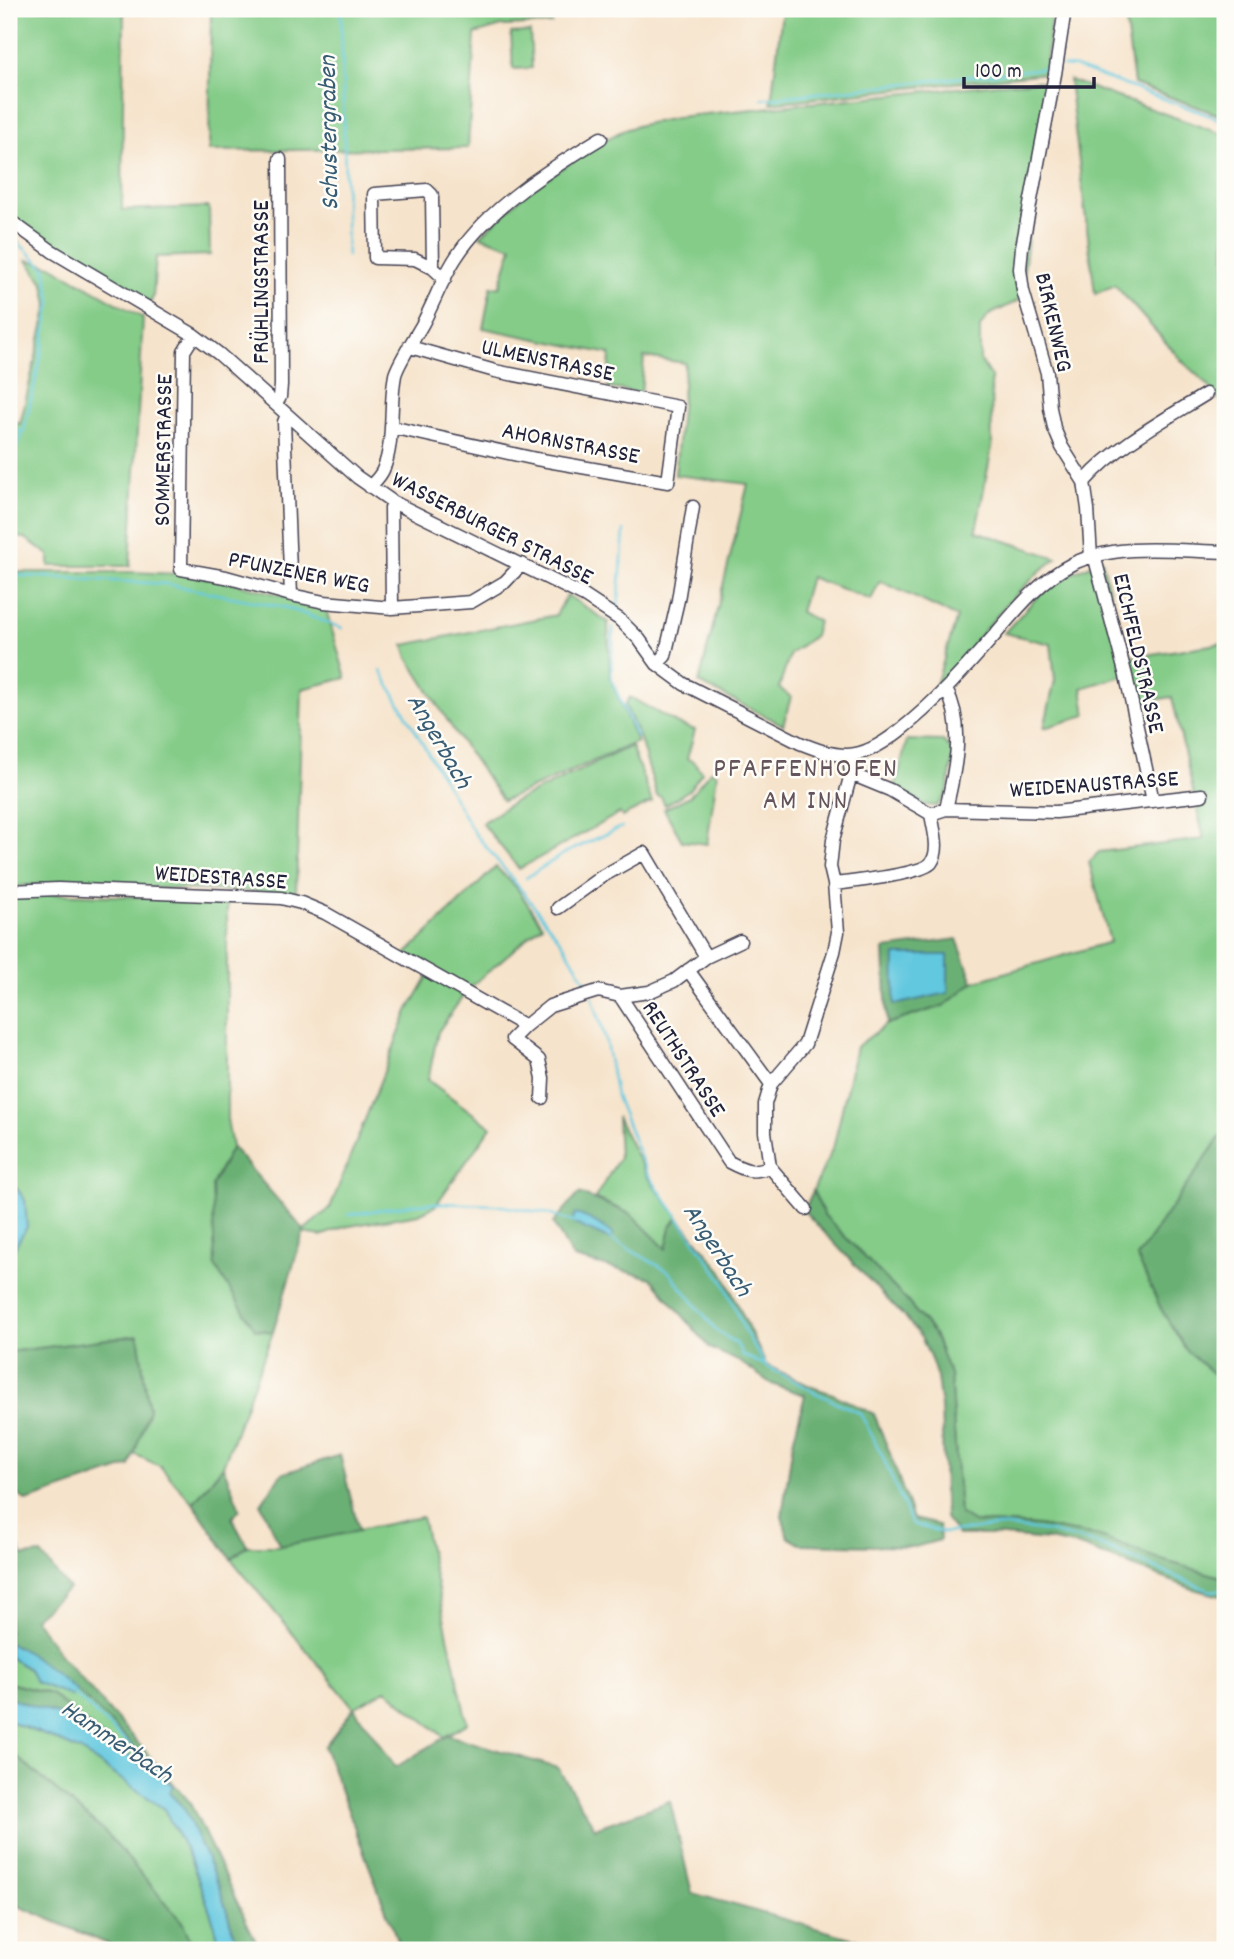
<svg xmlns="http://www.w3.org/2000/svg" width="1234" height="1959" font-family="Dekko,sans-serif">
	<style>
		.green { fill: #84cc88; stroke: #537762; stroke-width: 2 }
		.forest { fill: #6bb074; stroke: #466958; stroke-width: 2 }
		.water { fill: #62c8df; stroke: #42758d; stroke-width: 2 }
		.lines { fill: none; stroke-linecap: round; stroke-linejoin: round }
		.stream { stroke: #62c8df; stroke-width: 2.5 }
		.minor-casing { stroke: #423f51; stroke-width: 15 }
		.minor { stroke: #fff; stroke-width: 12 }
		.labels { text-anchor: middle; stroke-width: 5; stroke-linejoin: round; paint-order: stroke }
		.street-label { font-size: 24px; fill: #22223b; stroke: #fdfcf7 }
		.water-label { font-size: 26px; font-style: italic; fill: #385c74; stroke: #fdfcf7 }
		.quarter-label { font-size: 28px; letter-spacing: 2px; fill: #64545b; stroke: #fdfcf7 }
	</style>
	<rect width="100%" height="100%" fill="#fdfcf7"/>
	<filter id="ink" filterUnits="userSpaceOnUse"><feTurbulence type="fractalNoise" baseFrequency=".0143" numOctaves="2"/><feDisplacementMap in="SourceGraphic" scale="14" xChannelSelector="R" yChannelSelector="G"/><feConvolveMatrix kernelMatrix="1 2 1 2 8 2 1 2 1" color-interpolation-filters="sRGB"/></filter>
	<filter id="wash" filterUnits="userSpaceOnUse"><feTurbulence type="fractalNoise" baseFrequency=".00686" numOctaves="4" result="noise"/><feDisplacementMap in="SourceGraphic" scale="28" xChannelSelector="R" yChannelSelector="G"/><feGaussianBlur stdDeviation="1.57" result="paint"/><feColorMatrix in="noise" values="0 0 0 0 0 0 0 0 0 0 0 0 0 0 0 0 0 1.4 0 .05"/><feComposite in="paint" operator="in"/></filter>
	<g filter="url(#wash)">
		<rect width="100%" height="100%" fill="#f6e3cb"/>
		<path class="green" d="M9,9h115l-2,201 87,-3 1,48 -54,2 -3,40 -3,7c-48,-28 -98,-55 -141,-90z
			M211,9h343l-2,15 -50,2 -27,8 -7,114 -259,3z
			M803,9h249l-7,64 -274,30 11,-91z
			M1124,9h101v108l-91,-33z
			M530,32l2,36 -19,1 -2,-36z
			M1069,80l156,55v272l-17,-22 -25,-23 -68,-77 -20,9z
			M1040,81l8,6 -28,213 -31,15 -9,12v33l11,17 1,70 -16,84 81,27 -17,13 -36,36 -31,37 -4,10 -35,37 23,-74 -77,-36 -9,19 -61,-23 -10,35 18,9 -4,15 -24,18 -11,34 12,9 -8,28 -84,-42 49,-199 -73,-9 10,-112 -41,-6 -3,36 -33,-5 2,-34 -127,-26 8,-41 9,-1 12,-39 -32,-11 48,-45 75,-50 21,-11 16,-5 46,-9 310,-32z
			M27,260l24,6 92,52 -13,248h-81v-11l-24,-17 -16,-2v-117l11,5 28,-119 -4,-21z
			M1102,560l23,98 100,-15v487l-88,127 24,52 26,42 38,33v194l-64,-18 -64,-24 -59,-10 -65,-4 -13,-8 -10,-139 -16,-41 -28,-34 -82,-85 -11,-24 21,-46 22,-98 31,-23 58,-19 28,-23 137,-40 -21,-80 10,-10 105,-13 -32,-142 -36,6 -7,-29 -47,14 4,27 -42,13 11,-48 -4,-36 -47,-11 34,-37 21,-17z
			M9,572h121l51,2 41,6 103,26 21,72 -44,11 -6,204 -254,-9 -33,3z
			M567,595l41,27 2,56 27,64 -134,59 -47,-67 -48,-76 -4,-13 152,-30z
			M630,697l48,27 17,6 -8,29 7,3 8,10 -13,18 -24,15 -4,-8 -4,-1 -18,-60 -14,-31z
			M907,740l36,1 11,11 -7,42 -10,12 -12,-1 -30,-18z
			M631,746l21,56 -30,15 -2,-4 -101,56 -37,-46 31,-21z
			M711,770l6,4 -10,70 -25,-3 -18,-32 26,-13z
			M496,867l20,20 26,38 -74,64 -30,43 -10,48 63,47 -56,79 -16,8 -75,13 -23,9 -18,-3 1,-3 26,-22 78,-197 23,-40 -25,-17z
			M31,893l196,7v219l5,28 -20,38 43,144 18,3 -50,134 -30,37 -33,-37 -26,-12 15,-44 -11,-75 -129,17v-103l5,1 11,-50 -16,-22v-283z
			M617,1117l30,59 31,41 -7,10 -5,22 -35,-35 -36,-16 24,-40z
			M422,1517l45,206 -23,14 -58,-47 -32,18 -123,-149 16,-13h33z
			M9,1657l62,39 5,-6 41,37 37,40 -7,2 -51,-37 -45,-38 -42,-11z
			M9,1721l41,16 31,14 84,58 25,49 21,56 11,36h-27l-13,-28 -75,-88 -98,-84z"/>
		<path class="forest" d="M957,939l16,43 -28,23 -58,19 -3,-75z
			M1225,1130v254l-38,-33 -26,-42 -24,-52z
			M232,1147l72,83 -31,102 -18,-3 -40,-63 -3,-81z
			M813,1191l11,24 82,85 28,34 16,41 10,139 13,8 65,4 59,10 64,24 64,18v19l-32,-8 -111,-42 -33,-7 -57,-5h-34l-13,-17 -4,-111 -4,-29 -5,-16 -10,-23 -14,-18 -106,-112 4,-3z
			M579,1193l52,21 35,35 5,-22 7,-10 44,54 44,94 46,22 21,7 41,20 17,42 22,63 26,6 1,15 -25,7 -115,-3 -12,-7 -6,-21 11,-74 12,-47 -33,-11 -32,-22 -30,-14 -59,-70 -78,-20 -20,-35z
			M138,1335l11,75 -19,56 -103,35 -15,-10 -3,1v-140z
			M340,1455l19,76 -79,15 -19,-42 20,-30z
			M223,1466l17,43 -8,9 15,28 -16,13 -38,-56z
			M9,1530l14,26 18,-2 28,35 -35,29 27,38 128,145 71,149h-21l-21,-66 -34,-76 -15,-15 3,-7c-51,-52 -99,-107 -163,-144v-69l2,-3 -2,-5z
			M9,1683l42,11 45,38 -1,5 -32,-21 -54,-18z
			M354,1708l42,59 52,-32 110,33 37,60 75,-27 22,92 191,54 2,3h-484l-77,-203z
			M9,1750l98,84 75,88 13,28h-73l-113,-48z"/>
		<path class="water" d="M895,955h53v38l-54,12z
			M9,1178l16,22 2,27 -14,23 -4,-1z
			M575,1214c14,3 26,11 38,20l-2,6 -36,-16 -2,-5z
			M9,1642l27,16 40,32 -5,6 -36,-14 -6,-13 -20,-12z
			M9,1698l54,18 31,20 2,-4 51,37 7,-2 19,19 -4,7 15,15 34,76 21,66h-17l-11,-36 -21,-56 -26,-49 -83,-58 -31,-14 -41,-16z"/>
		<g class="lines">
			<path class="stream" d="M341,9l6,247
				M1063,66l12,1 150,54
				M762,99l284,-31
				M9,234l36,34 6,33 -12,64 -16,68 -14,31
				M9,425l14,8
				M9,575l157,9 122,24 54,20
				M618,610l6,-79
				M613,627l-2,52 26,59
				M381,671l92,160 51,62 42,55 24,41
				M526,878l39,-25 57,-26
				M592,996l13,41 11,59 31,77 76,108 23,52 20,33 48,26 46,21 21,40 31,71 33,9 54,-7 50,6 46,11 115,48 15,-1
				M348,1215l67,-11 21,-1 59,2 50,8 32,10
				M611,1239l57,32 49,60 20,13 5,11 23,10
				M73,1693l68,63 13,14"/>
		</g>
	</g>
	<g filter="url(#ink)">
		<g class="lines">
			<defs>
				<path id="minor" d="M1065,9l-10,65 -33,173 -2,22 3,22 24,82 3,35 4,20 8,19 22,35 4,27 3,48
					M9,220l43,31 142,84 25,19 138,123 36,25 191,94 35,23 20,20 18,25 27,20 116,59c15,6 30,12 47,12 18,0 38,-13 52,-24 36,-28 65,-61 95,-95 22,-26 46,-56 78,-72 45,-22 105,-13 153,-12
					M433,268l-18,-9 -40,-1 -1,-64 53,-4 5,5 1,73 12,11
					M194,335l-10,16 -3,218 45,8 65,18 33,7 68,6 79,-6 34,-20 17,-18
					M276,404l4,-7 1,-12 -1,-226
					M287,415l-3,7 7,173
					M391,427l145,32 132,23 10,-75 -183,-36 -85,-24
					M1084,482c33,-37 80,-62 122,-88
					M370,487c4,-5 10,-10 13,-17 12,-27 6,-65 12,-95 3,-12 21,-39 28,-52 11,-21 21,-48 34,-67 33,-50 93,-87 144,-118
					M1094,555l32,121 27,125
					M392,608l-1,-100 2,-6
					M657,664l8,-8 13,-56 15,-93
					M946,689c20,38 9,81 0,120
					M851,774l39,16 41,24 15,-5 110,3 146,-17
					M834,884c17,-2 88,-10 97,-21 10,-13 2,-35 0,-49
					M9,891l49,-2 223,9 20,5 24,10 200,113
					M558,908l43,-31 43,-24 62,104
					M688,970l83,114
					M620,996l109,166c17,9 23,11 41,5
					M542,1098l1,-20 -4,-18 -27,-21 13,-13 25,-20 48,-15 22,5 29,-4 25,-11 32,-24 34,-16
					M806,1209l-36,-42 -5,-35v-28l6,-20 34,-40 29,-92 4,-20 -4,-48 -4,-17 3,-27 18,-66 -2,-19"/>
			</defs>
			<use href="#minor" class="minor-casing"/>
			<use href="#minor" class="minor"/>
		</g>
	</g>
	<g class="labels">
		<g class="street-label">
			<text transform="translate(260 282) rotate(-90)" y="8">FRÜHLINGSTRASSE</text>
			<text transform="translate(1055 322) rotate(77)" y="8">BIRKENWEG</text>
			<text transform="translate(548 359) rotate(12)" y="8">ULMENSTRASSE</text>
			<text transform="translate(571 442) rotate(11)" y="8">AHORNSTRASSE</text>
			<text transform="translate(162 450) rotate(-89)" y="8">SOMMERSTRASSE</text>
			<text transform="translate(493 527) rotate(27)" y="8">WASSERBURGER STRASSE</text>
			<text transform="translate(299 571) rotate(11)" y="8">PFUNZENER WEG</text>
			<text transform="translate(1140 653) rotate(77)" y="8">EICHFELDSTRASSE</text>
			<text transform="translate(1094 783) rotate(-4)" y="8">WEIDENAUSTRASSE</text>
			<text transform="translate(221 876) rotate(4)" y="8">WEIDESTRASSE</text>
			<text transform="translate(685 1058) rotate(57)" y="8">REUTHSTRASSE</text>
		</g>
		<g class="water-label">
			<text transform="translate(327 133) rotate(-91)" y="9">Schustergraben</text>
			<text transform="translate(441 740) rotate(60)" y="9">Angerbach</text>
			<text transform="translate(719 1249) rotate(57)" y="9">Angerbach</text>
			<text transform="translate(118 1740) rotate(34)" y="9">Hammerbach</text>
		</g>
		<g class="quarter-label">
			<text x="806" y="776">PFAFFENHOFEN<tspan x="806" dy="32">AM INN</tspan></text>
		</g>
	</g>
	<rect width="1234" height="1959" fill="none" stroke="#fdfcf7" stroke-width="35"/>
	<path d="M964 77v10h130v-10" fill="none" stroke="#22223b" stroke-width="3.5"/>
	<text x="975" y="77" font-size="21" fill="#22223b" stroke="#fdfcf7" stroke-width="5" paint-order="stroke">100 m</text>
</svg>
